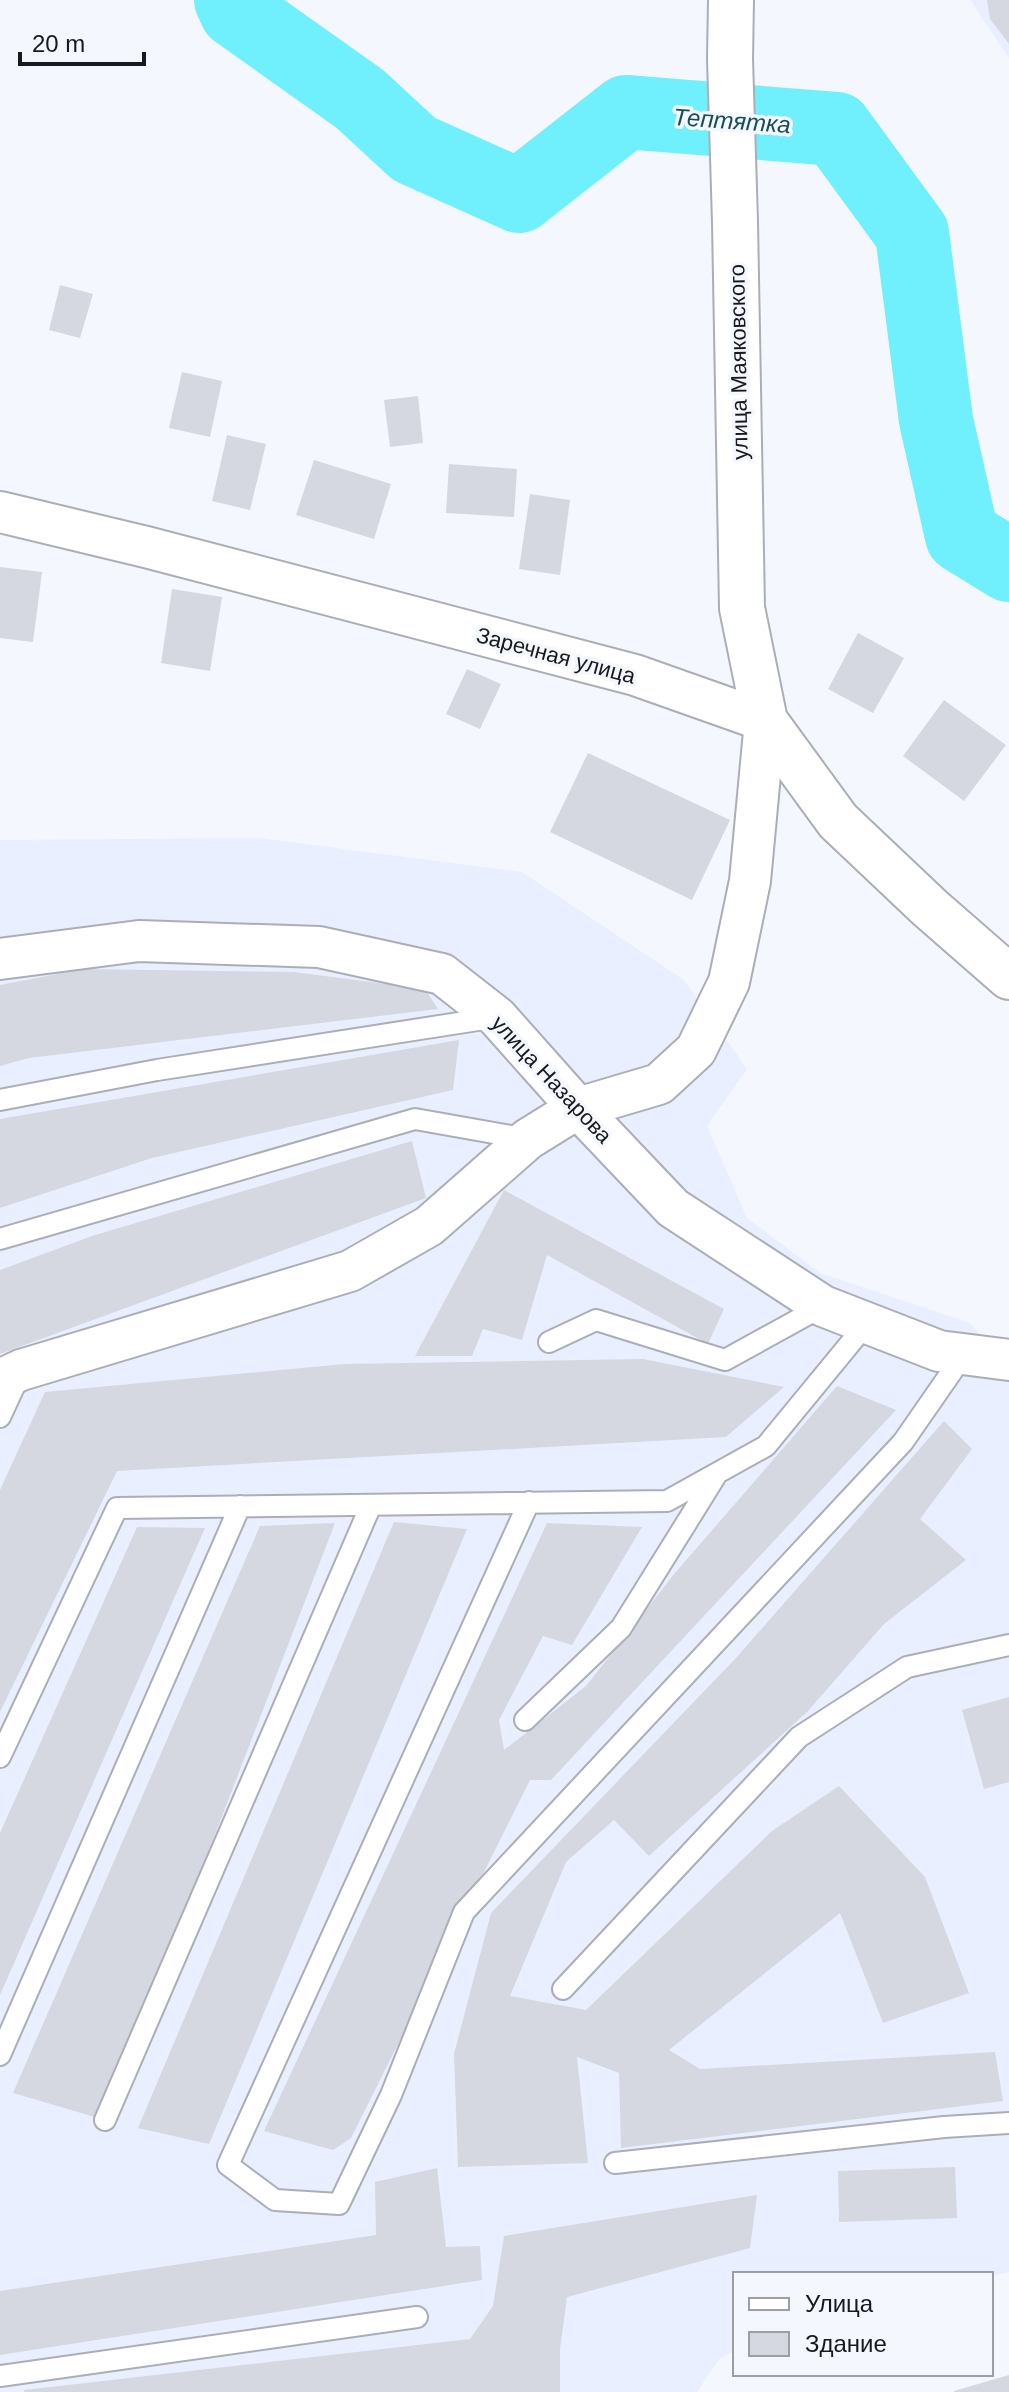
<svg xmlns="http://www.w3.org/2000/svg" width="1009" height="2392" font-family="Helvetica,sans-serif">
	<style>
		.built { fill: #e9efff }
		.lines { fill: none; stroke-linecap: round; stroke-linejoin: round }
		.river { stroke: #70effc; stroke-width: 74 }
		.building { fill: #d5d8e0 }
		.lane-casing { stroke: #abaeb6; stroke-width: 24 }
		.street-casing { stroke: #abaeb6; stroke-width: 44 }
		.secondary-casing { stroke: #abaeb6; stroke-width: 48 }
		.lane { stroke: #fff; stroke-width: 20 }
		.street { stroke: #fff; stroke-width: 40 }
		.secondary { stroke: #fff; stroke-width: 44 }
		.labels { text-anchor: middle; stroke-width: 7; stroke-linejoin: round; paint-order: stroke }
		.street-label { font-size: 22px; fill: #18191c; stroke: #f4f7fe }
		.water-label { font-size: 24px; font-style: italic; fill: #164e54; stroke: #f4f7fe }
	</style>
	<rect width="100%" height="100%" fill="#f4f7fe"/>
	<path class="built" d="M970,0h39v58z
		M259,838l263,34 162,108 63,89 -40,57 40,92 73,55 150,50 39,45v904l-18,4v-2h-256v77l-16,8 -22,33h-697v-1552z"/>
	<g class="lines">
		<path class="river" d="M231,0l5,11 124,88 54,50 105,47 107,-84 210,17 76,104 24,187 26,116 47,29"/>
	</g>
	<path class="building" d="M987,0h22v44l-19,-25z
		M60,285l33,9 -13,44 -31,-8z
		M182,372l40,9 -12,56 -41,-9z
		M418,396l5,47 -33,4 -6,-47z
		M227,435l39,9 -16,66 -38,-9z
		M314,460l77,24 -17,55 -78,-24z
		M449,464l68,5 -3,48 -68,-4z
		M530,494l40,6 -10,75 -41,-6z
		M0,567l42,5 -9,70 -33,-4z
		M172,589l50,8 -12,74 -49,-8z
		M858,633l46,25 -31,55 -45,-24z
		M467,669l34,15 -21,45 -34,-15z
		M944,700l62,45 -42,56 -61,-45z
		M588,753l142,67 -38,80 -142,-68z
		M83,969l211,3 131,17 13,20 -409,49 -29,8v-81z
		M459,1040l-6,50 -301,68 -152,50v-89z
		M412,1141l14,57 -426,156v-84l92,-34z
		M504,1190l220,119 -16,35 -161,-89 -25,85 -39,-11 -11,27h-57z
		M643,1359l141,28 -58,50 -609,34 -117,241v-222l45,-98 300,-28z
		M837,1386l59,24 -345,370h-21l-179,358 -18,12 -69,-19 283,-608 95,4 -70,118 -29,-9 -44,84 5,30 82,-64 89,-113z
		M944,1421l28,28 -52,70 46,41 -82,64 -76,87 -159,145 -35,-36 -48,42 -56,134 76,14 186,-179 67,-45 86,91 44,116 -86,30 -43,-110 -171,137 31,19 295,-17 8,49 -382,47 -2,-75 -42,-16 11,106 -130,4 -4,-113 37,-141 244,-254z
		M394,1522l73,7 -258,615 -71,-16z
		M335,1523l-230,597 -92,-27 247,-567z
		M137,1527l68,1 -205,467v-162z
		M1009,1697v85l-25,7 -22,-79z
		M955,2167l2,51 -118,4 -1,-51z
		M437,2168l9,79 34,-1 2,34 -482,75v-64l376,-56 -1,-53z
		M757,2195l-7,53 -183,49 -7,52v43h-536v-2l446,-51 23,-33 11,-70z
		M1009,2375v17h-55v-1z"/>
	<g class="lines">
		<defs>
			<path id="lane" d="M0,1100l157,-30 340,-53
				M0,1239l415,-120 113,20
				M549,1342l47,-22 129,40 98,-54
				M0,1417l20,-43
				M529,1502l-301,663 47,35 64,4 52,-109 73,-183 439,-470 61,-88
				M525,1720l96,-92 94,-151
				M0,1757l117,-249 550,-7 99,-55 101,-123
				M563,1989l236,-252 108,-70 102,-22
				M0,2055l240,-549
				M105,2120l266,-615
				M615,2163l329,-36 65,-4
				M0,2376l417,-59"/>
			<path id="street" d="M0,512l146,35 489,128 130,46 -15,160 -21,101 -33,68 -37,34 -81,24 -50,31 -99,87 -79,45 -329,99 -21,10
				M0,959l139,-18 180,6 123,27 55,43 81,91 95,100 150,98 116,45 70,9"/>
			<path id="secondary" d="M731,0l-1,59 5,163 7,386 23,113 73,100 92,87 79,69"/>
		</defs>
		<use href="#lane" class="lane-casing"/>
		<use href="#street" class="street-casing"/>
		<use href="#secondary" class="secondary-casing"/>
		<use href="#lane" class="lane"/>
		<use href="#street" class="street"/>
		<use href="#secondary" class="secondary"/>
	</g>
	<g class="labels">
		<g class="street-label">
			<text transform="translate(738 362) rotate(-91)" y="8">улица Маяковского</text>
			<text transform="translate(556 655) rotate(15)" y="8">Заречная улица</text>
			<text transform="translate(552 1079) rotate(47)" y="8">улица Назарова</text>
		</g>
		<g class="water-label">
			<text transform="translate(732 121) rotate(4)" y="8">Тептятка</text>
		</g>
	</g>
	<rect x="733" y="2272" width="260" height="104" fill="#f4f7fe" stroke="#9c9ea4" stroke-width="2"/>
	<rect x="749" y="2298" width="40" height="12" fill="#ffffff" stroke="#9c9ea4" stroke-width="2"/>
	<text x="805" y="2312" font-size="24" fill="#18191c">Улица</text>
	<rect x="749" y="2332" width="40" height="24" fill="#d5d8e0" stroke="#9c9ea4" stroke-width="2"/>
	<text x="805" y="2352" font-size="24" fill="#18191c">Здание</text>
	<path d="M20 52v12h124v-12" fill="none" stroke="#18191c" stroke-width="4"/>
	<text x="32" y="52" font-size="24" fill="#18191c" stroke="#f4f7fe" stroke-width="6" paint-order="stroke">20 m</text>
</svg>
